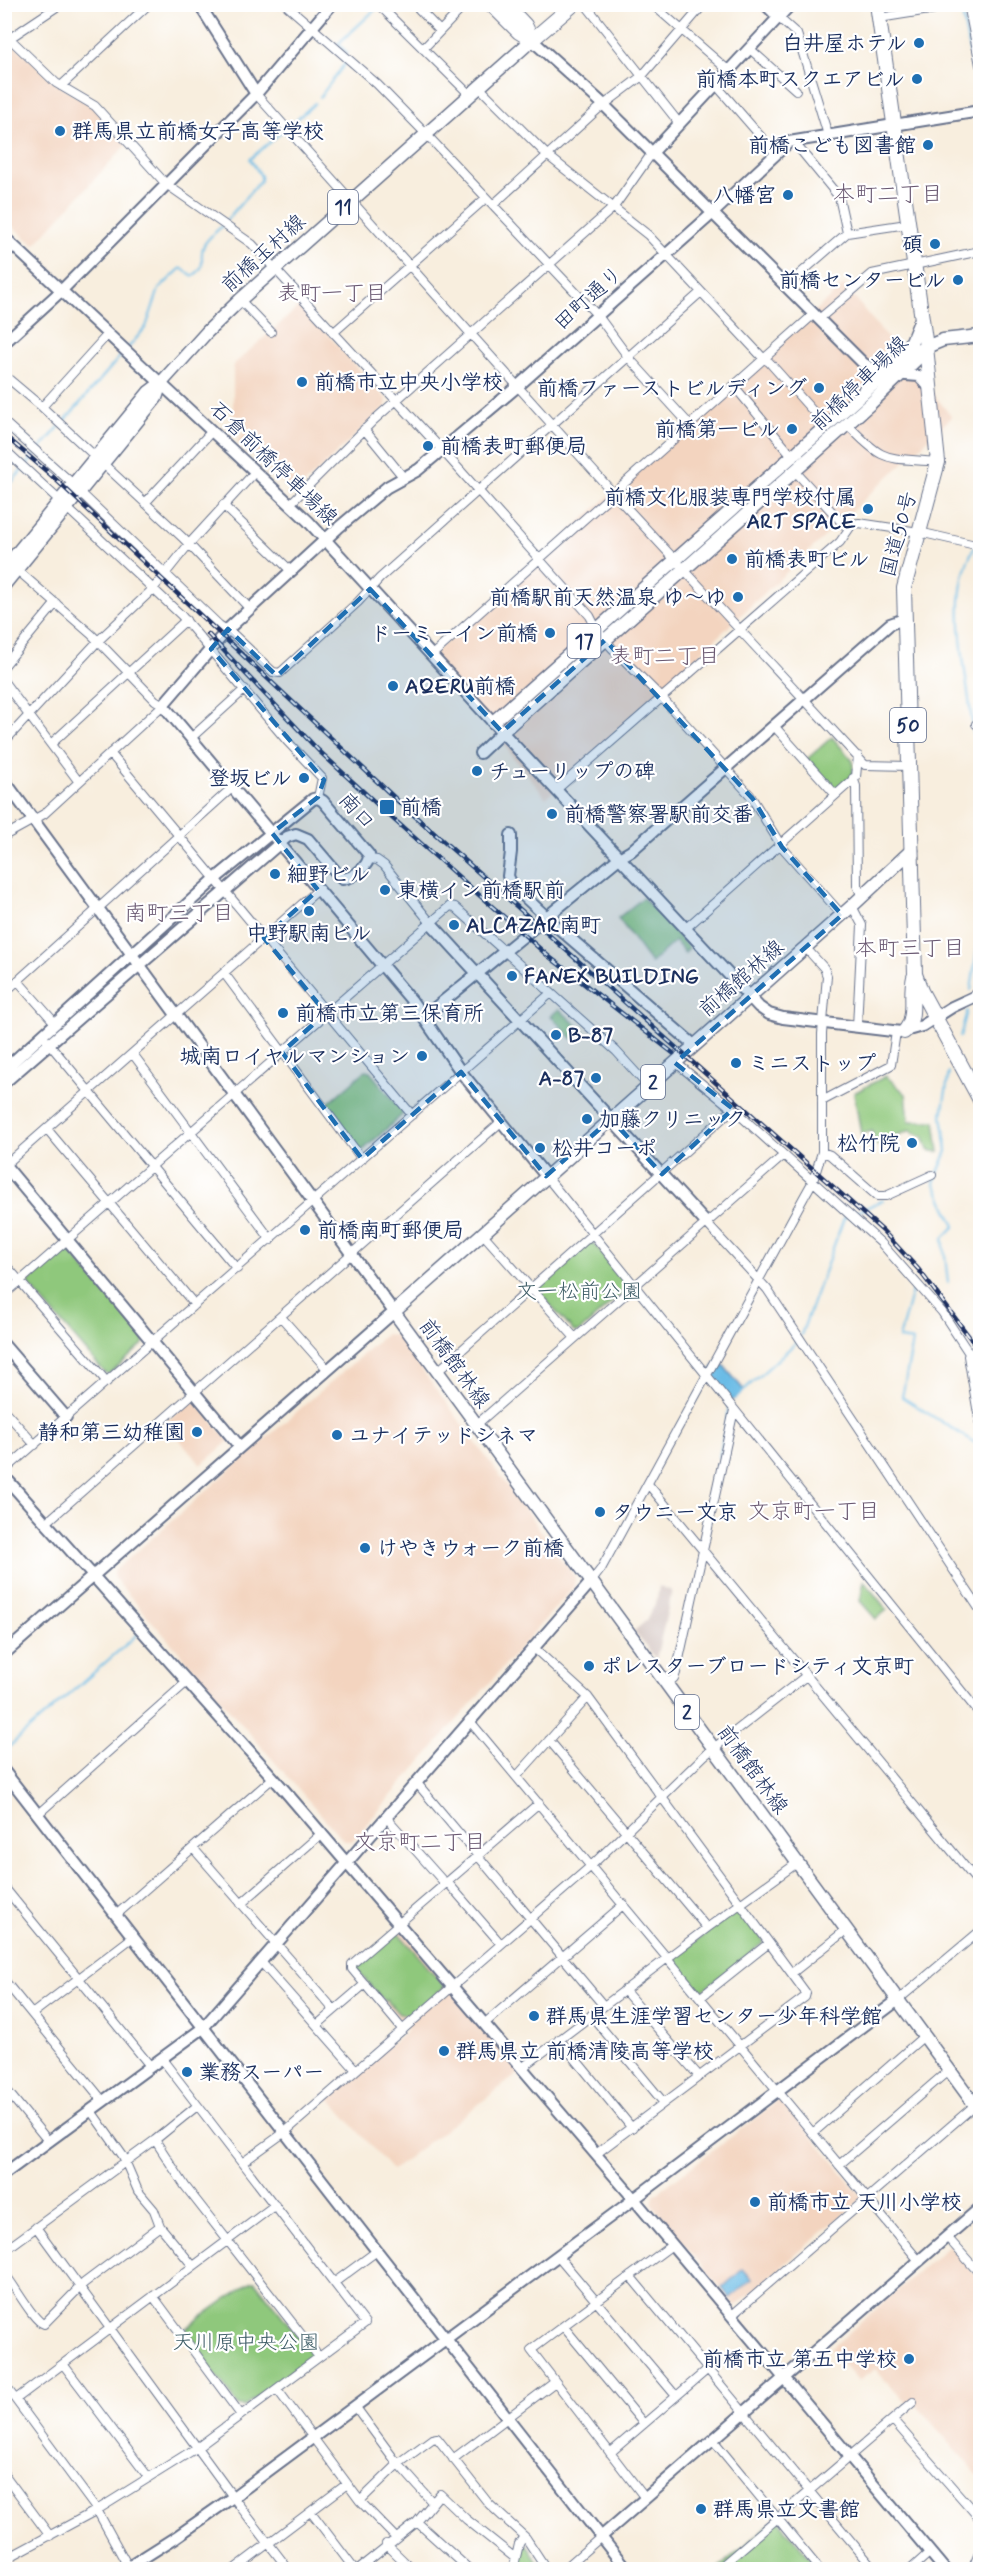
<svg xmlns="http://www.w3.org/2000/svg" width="985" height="2574" font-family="Mynerve,'Klee One',sans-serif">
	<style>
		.built { fill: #f3d4bf }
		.industrial { fill: #cfc0bb }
		.green { fill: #8fc87c; stroke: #557c6d; stroke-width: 1.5 }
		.water { fill: #6bbce6; stroke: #4376a2; stroke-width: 1.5 }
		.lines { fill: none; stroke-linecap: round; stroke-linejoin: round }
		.stream { stroke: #6bbce6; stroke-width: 2 }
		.minor-casing { stroke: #68728b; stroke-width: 10 }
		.tertiary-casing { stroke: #68728b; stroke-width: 14 }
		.secondary-casing { stroke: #68728b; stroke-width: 14 }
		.primary-casing { stroke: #68728b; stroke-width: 15 }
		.trunk-casing { stroke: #68728b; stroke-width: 16 }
		.minor { stroke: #fff; stroke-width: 8 }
		.tertiary { stroke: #fff; stroke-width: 10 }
		.secondary { stroke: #fff; stroke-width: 10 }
		.primary { stroke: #fff; stroke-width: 12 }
		.trunk { stroke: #fff; stroke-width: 14 }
		.rail-casing { stroke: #1b2f5e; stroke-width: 4.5 }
		.rail { stroke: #fff; stroke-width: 2; stroke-dasharray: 7; stroke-linecap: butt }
		.marked { fill: #1f6fb2; fill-opacity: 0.2; stroke: #1f6fb2; stroke-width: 4.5; stroke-dasharray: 12 8; stroke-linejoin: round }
		.poi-dot { fill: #1f6fb2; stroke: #fff; stroke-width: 2 }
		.labels { text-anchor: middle; stroke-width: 4.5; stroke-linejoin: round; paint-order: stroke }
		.shield { fill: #fff; stroke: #5f6d8e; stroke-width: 1.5 }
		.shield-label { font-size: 20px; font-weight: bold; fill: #1b2f5e }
		.poi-label { font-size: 21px; font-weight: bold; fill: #1b2f5e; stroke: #fff; text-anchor: start }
		.street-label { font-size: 21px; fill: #1b2f5e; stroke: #fff }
		.park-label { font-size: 21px; fill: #3e5d67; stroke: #fff }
		.neighbourhood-label { font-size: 22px; fill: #6a5972; stroke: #fff }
	</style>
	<rect width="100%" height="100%" fill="#fff"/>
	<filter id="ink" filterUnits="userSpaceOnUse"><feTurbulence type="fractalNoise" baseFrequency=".0167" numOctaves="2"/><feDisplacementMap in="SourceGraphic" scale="12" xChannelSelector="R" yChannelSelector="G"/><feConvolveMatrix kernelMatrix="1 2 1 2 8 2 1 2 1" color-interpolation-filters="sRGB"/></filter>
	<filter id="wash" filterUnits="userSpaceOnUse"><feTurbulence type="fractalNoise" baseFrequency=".008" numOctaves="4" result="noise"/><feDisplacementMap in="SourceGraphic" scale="24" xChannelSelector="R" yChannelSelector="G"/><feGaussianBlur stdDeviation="1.35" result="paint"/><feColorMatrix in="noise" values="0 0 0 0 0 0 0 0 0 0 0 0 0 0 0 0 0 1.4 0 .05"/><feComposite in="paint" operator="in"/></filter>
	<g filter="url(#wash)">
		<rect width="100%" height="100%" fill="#f8eede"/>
		<path class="built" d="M4,35l52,49 34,21 38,38 -94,102 -29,-25z
			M844,285l108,132 -406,381 -114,-143z
			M301,305l86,95 -1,6 -91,87 -58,-52 6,-8 1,-7 -11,-12v-49z
			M386,1334l11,2 178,241 -1,9 -222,255h-8l-230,-263v-7z
			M191,1401l5,1 33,39 -28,24 -35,-42z
			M400,1926l122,145 -130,99 -64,-73 80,-67 -55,-64z
			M781,2099l79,95 1,5 -125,107 -84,-101 2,-10z
			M949,2245l31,35v198l-68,-78 -5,4 -32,-35 -17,12 -28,-32z"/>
		<path class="industrial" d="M659,1586l13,5 -16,68 -22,-28 12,-10 11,-21z"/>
		<path class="green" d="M832,737l21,24v14l-16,14h-3l-27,-30z
			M643,898l46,50 -4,5 -10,-12 -24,22 -33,-45z
			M559,1009l25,23 -9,9 -24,-25z
			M365,1071l5,1 32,39v4l-39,35h-4l-31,-42v-5z
			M886,1076l20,18 3,27h26l4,31 -11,-2 -5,-15 -5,1 -1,-3 -4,1 -2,-4 -16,6v4l-19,5 -4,-14 -11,3 -7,-41z
			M590,1242l3,1 35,42 -1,4 -48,43h-5l-36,-41 1,-4z
			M64,1250h5l75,89 -1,5 -33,30 -5,-1 -76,-88v-4z
			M864,1581l23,29 -11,9 -16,-18z
			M737,1910l5,1 21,29v3l-60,47 -4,-1 -24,-28 1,-5z
			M396,1930l49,57 -37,28 -9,-1 -13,-14 -2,1 -28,-32v-4z
			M252,2281h3l56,72 -1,5 -66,49 -5,-1 -54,-72 1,-6z
			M777,2518l43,52h-103z
			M524,2545h3l15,24 -25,1z"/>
		<path class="water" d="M719,1360l25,30 -15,13 -21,-29z
			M743,2269l9,10 -22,19 -8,-10z"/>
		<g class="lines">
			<path class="stream" d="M961,7l19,100
				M347,53l-9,-9 39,-36
				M320,97l26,-35
				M290,125l25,-22
				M225,222l36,-42v-4l-11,-17 33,-28
				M128,348l18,-21 13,-38 22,-21 11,8c18,-10 5,-18 12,-31 4,-7 12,-13 18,-19
				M63,423l61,-71
				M39,450l20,-23
				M26,466l10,-12
				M4,491l18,-21
				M974,548c-26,46 -10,110 -4,159 5,35 10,70 10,106
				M971,990l8,-52 1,-67
				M960,1037l7,-26
				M853,1214l30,-14
				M948,1283l-5,-45 12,-12 -21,-44 13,-31 -5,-36 7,-43
				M913,1287l-14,52 14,2 -11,56 78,49
				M801,1335l43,-117 4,-2
				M734,1399l65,-59
				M719,1459l10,-53
				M4,1751l134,-117"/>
		</g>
	</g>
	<g filter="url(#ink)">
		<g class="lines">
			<defs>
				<path id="minor" d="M285,4l92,80 49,50 172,182 31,42 61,67
					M378,4l92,91
					M414,4l26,27
					M585,4l94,119
					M652,4l77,67
					M968,4l12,61
					M779,18l18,16 31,101
					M879,18l88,-14
					M4,33l52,50 39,23 71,78 86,60 190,206 148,166 7,14 15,18 50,50 88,97 32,52 60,68
					M10,38l51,-34
					M423,49l43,-45
					M750,49l46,41
					M716,85l60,69
					M61,86l88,-82
					M479,87l68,68 101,80 116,124 5,3 58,65
					M256,94l358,400 251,271 44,1
					M797,140l1,7 41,50 8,36
					M493,205l104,-95 45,-34 62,-72
					M786,286l61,-53 60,-9
					M240,300l31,32
					M819,319l53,-45 108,-23
					M333,333l153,-135
					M4,375l38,32 141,131 67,71
					M734,386l60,72
					M42,407l66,-73
					M4,422l69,62
					M847,424c39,41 38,33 91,38
					M364,429l40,49
					M4,449l56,52
					M794,470l50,55 15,-2 60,9 61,14
					M80,492l139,133 15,10 39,37 7,1 78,-71 22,-24 321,-286
					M145,503l67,-72
					M290,504l84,-84 240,-213 38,-54
					M223,505l68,66
					M67,508l114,107 106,126 35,37 -4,20
					M432,655l382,-341
					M4,666l52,-63
					M4,682l75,100
					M976,724l4,2
					M775,727l60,67
					M191,738l54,-49
					M4,742l94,-101 55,-52 36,-45 66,-72
					M51,744l135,-124
					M110,753l302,362
					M853,778l3,8 1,99 5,12
					M556,790l284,-248 11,-16
					M4,836l40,-22 119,-109 -8,-5 -63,-65 -77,-67
					M370,859l7,1 7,5 46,57
					M852,906l10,19 -5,102
					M685,929l171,-152 2,-21
					M224,973l138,186
					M18,981l38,43
					M4,993l230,-207
					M47,1041l190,228
					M133,1054l138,186
					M675,1062l58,47 148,134 61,69 38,58
					M822,1101l69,-36 5,-33
					M47,1129l148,176
					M822,1152l8,3 47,41h9l46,-21
					M4,1166l314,-276
					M546,1176l434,538
					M707,1224l60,65 213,321
					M483,1234l92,104
					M4,1263l103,119
					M4,1295l446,-389 5,1 161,144 32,35
					M281,1317l47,53
					M980,1348l-12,8 12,69
					M438,1371l295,-262
					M4,1410l31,35
					M476,1425l308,-270
					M4,1471l547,-478
					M648,1484l332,401
					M46,1523l456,-402
					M591,1582l10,-13 203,-372 9,-16 9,-29v-118l5,-58 -3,-8 -19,-21
					M533,1647l55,50 218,296 -1,4 -209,157
					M666,1685l8,-7 2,-5 58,-263
					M469,1720l451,542
					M549,1740l158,188
					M517,1776l71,-79
					M416,1782l187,223
					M38,1814l150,-133
					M386,1817l56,63 7,4 52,60
					M193,1848l141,162
					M4,1887l147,180
					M241,1904l81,-71
					M116,1915l157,-137
					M261,1962l95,108
					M792,1973l54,-43
					M4,1980l99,121
					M624,1990l74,85
					M701,1997l68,-54
					M898,2000l82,-69
					M32,2014l101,-77
					M591,2015l73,88
					M484,2024l140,-120
					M317,2025l48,-41
					M403,2030l-51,-61v-5l187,-161
					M559,2039l73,89
					M522,2068l185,-140 90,-65
					M4,2087l45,55
					M91,2111l32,45 15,35 16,19 6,16 33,40
					M813,2133l111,-97
					M155,2140l30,46 134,171
					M242,2163l43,-31 306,-266 114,-111 101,-79
					M839,2165l110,-95
					M36,2227l203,278 50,65
					M947,2237l33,37
					M4,2251l151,-111 42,-34
					M558,2256l118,140
					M4,2273c10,11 29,48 40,51l40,-41 76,-57
					M630,2276l245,294
					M335,2282l42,-31
					M153,2296l88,119
					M731,2316l244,-211
					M563,2326l81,98
					M63,2364l86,114
					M4,2384l93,126 33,60
					M277,2389l83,112 35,36
					M16,2399l259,-194
					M355,2406l39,53 38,43
					M893,2420l87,99
					M713,2440l107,130
					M610,2453l98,-84
					M453,2459l102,-77
					M4,2474l46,62
					M645,2498l-114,-148 141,-105
					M360,2501l38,-37 34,-25 5,-1 52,66 37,34 21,32
					M311,2512l44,58
					M417,2522l53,48
					M386,2544l27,26
					M4,2560l93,-50 101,-63 167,-124 -203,-264
					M233,2570l114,-86
					M357,2570l60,-48 23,-28 26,25 49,39
					M513,2570l6,-26 5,-8
					M563,2570l39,-34
					M717,2570l196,-168
					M910,2570l20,-18
					M972,2570l8,-19"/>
				<path id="tertiary" d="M199,4l57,90
					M765,4l14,14
					M532,40l72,65 262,261 14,7 39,3 12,13
					M652,153l139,-149
					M4,343l57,-52 195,-197 76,-90
					M480,753l22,-21 257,275 10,7 14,4 118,14 21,-6 30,-19 28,-13
					M4,780l390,532 -390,342
					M511,835v17l-3,24 4,9 44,41 138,119
					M430,922l277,302
					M424,1017l195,-159 12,-7 259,-227 14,-5
					M4,1070l211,-191 98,-80 5,-1 5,3 46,54c0,12 -16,23 -27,24l-34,-40 -12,-5 -9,3 -283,246
					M4,1164l236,283
					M546,1176l-85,-104 -49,-71 -249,-296 65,-76 110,-101 49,-41 31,-17 100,-84 195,-173 76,-71 191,-31
					M4,1345l62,72
					M4,1476l281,315 349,408 264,-199
					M4,1771l373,480 250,319
					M4,2174l199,-146 388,-446
					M602,2536l378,-328
					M124,2570l52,-33 57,-40 401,-298 311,371"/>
				<path id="secondary" d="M4,237l304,284 194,211"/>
				<path id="primary" d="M899,355l13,-14 9,-22
					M864,391l5,-11 -3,-14
					M4,569l145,-177 12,-9 46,-51 33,-32 292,-260
					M4,585l152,-187 5,-15
					M493,722l412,-366 38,-16 37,-4
					M502,732l369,-329 47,-45 8,-11
					M912,850l-60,56 -458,406 586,800"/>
				<path id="trunk" d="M491,4l28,28 13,8
					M505,4l20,21 6,13
					M877,4l49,343 12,115 -34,126 11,386 6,17 59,109
					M532,40l42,-36
					M904,1032c14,-15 5,-36 10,-55"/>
			</defs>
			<use href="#minor" class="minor-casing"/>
			<use href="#tertiary" class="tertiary-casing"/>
			<use href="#secondary" class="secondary-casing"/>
			<use href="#primary" class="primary-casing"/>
			<use href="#trunk" class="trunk-casing"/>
			<use href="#minor" class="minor"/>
			<use href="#tertiary" class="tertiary"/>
			<use href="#secondary" class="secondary"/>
			<use href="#primary" class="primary"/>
			<use href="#trunk" class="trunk"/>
			<defs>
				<path id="rail" d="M4,435l47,40 348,327 484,429 36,39 61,81
					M208,634l110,116 73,67 156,138 126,98"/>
			</defs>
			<use href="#rail" class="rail-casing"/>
			<use href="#rail" class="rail"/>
		</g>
	</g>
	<path class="marked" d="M370,589l132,143 103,-92 148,159 29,48 60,68 -167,148 58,46 -71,65 -51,-55 -65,57 -85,-104 -99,87 -80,-107 44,-39 -62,-75 54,-48 -46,-57 46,-36 6,-17 -113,-131 17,-20 49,47z"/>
	<g class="poi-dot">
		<circle cx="919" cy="43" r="6"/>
		<circle cx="917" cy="79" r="6"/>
		<circle cx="60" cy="131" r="6"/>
		<circle cx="928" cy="145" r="6"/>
		<circle cx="788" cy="195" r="6"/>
		<circle cx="935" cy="244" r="6"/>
		<circle cx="958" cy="280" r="6"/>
		<circle cx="302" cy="382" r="6"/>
		<circle cx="819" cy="388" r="6"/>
		<circle cx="792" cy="429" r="6"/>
		<circle cx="428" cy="446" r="6"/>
		<circle cx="868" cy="509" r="6"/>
		<circle cx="732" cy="559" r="6"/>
		<circle cx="738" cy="597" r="6"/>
		<circle cx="550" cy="633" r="6"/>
		<circle cx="393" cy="686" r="6"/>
		<circle cx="477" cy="771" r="6"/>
		<circle cx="304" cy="778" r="6"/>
		<rect x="379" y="799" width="16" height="16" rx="3"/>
		<circle cx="552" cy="814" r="6"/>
		<circle cx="275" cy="874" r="6"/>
		<circle cx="385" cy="890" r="6"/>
		<circle cx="309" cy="911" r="6"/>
		<circle cx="454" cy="925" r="6"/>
		<circle cx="512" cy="976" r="6"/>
		<circle cx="283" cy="1013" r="6"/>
		<circle cx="556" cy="1035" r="6"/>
		<circle cx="422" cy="1056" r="6"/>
		<circle cx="736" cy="1063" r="6"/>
		<circle cx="596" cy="1078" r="6"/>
		<circle cx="587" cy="1119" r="6"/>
		<circle cx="912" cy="1143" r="6"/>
		<circle cx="540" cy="1148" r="6"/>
		<circle cx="305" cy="1230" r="6"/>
		<circle cx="197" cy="1432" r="6"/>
		<circle cx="337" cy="1435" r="6"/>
		<circle cx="600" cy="1512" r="6"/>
		<circle cx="365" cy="1548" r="6"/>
		<circle cx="589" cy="1666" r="6"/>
		<circle cx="534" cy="2016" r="6"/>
		<circle cx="444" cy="2051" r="6"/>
		<circle cx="187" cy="2072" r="6"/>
		<circle cx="755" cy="2202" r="6"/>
		<circle cx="909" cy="2359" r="6"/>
		<circle cx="701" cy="2509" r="6"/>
	</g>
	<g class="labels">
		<g class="shield">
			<rect x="328" y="190" width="30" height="34" rx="4.5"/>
			<rect x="567.5" y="624" width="33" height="34" rx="4.5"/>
			<rect x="890" y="708" width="36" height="34" rx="4.5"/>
			<rect x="641" y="1065" width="24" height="34" rx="4.5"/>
			<rect x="675" y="1695" width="24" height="34" rx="4.5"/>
		</g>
		<g class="shield-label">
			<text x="343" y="214">11</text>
			<text x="584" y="648">17</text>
			<text x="908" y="732">50</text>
			<text x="653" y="1089">2</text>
			<text x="687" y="1719">2</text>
		</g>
		<g class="poi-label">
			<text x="907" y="50" text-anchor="end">白井屋ホテル</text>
			<text x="905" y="86" text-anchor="end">前橋本町スクエアビル</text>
			<text x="72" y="138">群馬県立前橋女子高等学校</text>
			<text x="916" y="152" text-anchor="end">前橋こども図書館</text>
			<text x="776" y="202" text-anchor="end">八幡宮</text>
			<text x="923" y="251" text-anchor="end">碩</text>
			<text x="946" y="287" text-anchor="end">前橋センタービル</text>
			<text x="314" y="389">前橋市立中央小学校</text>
			<text x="807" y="395" text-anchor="end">前橋ファーストビルディング</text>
			<text x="780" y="436" text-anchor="end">前橋第一ビル</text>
			<text x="440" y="453">前橋表町郵便局</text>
			<text x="856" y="504" text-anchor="end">前橋文化服装専門学校付属<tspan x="856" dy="24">ART SPACE</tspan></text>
			<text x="744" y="566">前橋表町ビル</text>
			<text x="726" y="604" text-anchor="end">前橋駅前天然温泉 ゆ～ゆ</text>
			<text x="538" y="640" text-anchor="end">ドーミーイン前橋</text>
			<text x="405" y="693">AQERU前橋</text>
			<text x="489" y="778">チューリップの碑</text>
			<text x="292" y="785" text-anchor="end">登坂ビル</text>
			<text x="400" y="814">前橋</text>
			<text x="564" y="821">前橋警察署駅前交番</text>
			<text x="287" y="881">細野ビル</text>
			<text x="397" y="897">東横イン前橋駅前</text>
			<text x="466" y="932">ALCAZAR南町</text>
			<text x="309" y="940" text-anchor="middle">中野駅南ビル</text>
			<text x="524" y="983">FANEX BUILDING</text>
			<text x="295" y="1020">前橋市立第三保育所</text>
			<text x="568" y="1042">B-87</text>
			<text x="410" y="1063" text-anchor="end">城南ロイヤルマンション</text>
			<text x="748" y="1070">ミニストップ</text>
			<text x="584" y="1085" text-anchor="end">A-87</text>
			<text x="599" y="1126">加藤クリニック</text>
			<text x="900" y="1150" text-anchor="end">松竹院</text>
			<text x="552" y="1155">松井コーポ</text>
			<text x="317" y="1237">前橋南町郵便局</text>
			<text x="185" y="1439" text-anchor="end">静和第三幼稚園</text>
			<text x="349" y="1442">ユナイテッドシネマ</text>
			<text x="612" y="1519">タウニー文京</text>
			<text x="377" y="1555">けやきウォーク前橋</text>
			<text x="601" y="1673">ポレスターブロードシティ文京町</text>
			<text x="546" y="2023">群馬県生涯学習センター少年科学館</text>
			<text x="456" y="2058">群馬県立 前橋清陵高等学校</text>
			<text x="199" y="2079">業務スーパー</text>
			<text x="767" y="2209">前橋市立 天川小学校</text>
			<text x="897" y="2366" text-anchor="end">前橋市立 第五中学校</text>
			<text x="713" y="2516">群馬県立文書館</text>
		</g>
		<g class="street-label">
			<text transform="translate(263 253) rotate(-42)" y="7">前橋玉村線</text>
			<text transform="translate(588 298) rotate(-42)" y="7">田町通り</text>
			<text transform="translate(859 383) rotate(-44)" y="7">前橋停車場線</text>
			<text transform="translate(274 463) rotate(44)" y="7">石倉前橋停車場線</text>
			<text transform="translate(898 534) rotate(-75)" y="7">国道50号</text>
			<text transform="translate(357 811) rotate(49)" y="7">南口</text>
			<text transform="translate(741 978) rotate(-41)" y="7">前橋館林線</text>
			<text transform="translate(455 1363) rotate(54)" y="7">前橋館林線</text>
			<text transform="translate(753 1769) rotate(54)" y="7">前橋館林線</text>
		</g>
		<g class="park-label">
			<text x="579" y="1298">文一松前公園</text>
			<text x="246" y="2349">天川原中央公園</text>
		</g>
		<g class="neighbourhood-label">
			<text x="888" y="201">本町二丁目</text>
			<text x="332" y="300">表町一丁目</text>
			<text x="665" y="663">表町二丁目</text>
			<text x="179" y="920">南町三丁目</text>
			<text x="910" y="955">本町三丁目</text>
			<text x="814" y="1518">文京町一丁目</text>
			<text x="420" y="1849">文京町二丁目</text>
		</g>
	</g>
	<rect width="985" height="2574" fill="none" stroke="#fff" stroke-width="24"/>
</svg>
